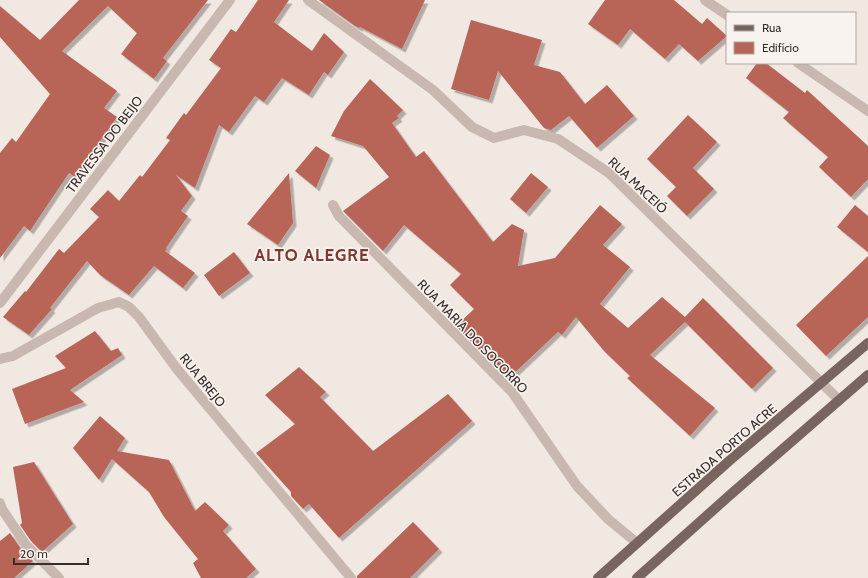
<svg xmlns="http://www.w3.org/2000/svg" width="868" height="578" font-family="Cabin,sans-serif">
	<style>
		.building { fill: #b86559; filter: url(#shadow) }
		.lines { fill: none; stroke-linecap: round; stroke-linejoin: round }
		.minor { stroke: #c8b8af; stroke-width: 10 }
		.major { stroke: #78655f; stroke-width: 10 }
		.labels { text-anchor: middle; stroke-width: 3; stroke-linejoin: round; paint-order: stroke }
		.street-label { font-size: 13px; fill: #382f2c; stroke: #f9f3ef }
		.district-label { font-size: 17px; font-weight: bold; letter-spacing: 1px; fill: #7e382f; stroke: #f9f3ef }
	</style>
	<defs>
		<filter id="shadow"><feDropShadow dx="3.5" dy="3.5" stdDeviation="0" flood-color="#0004"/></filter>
	</defs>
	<rect width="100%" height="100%" fill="#f1e8e2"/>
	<path class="building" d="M79,0h129l-45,58 4,3 -13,18 -33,-25 16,-21 -29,-27 -46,45 55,40 -13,17 13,9 -42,60 -6,-4 -39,58 -6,-5 -24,32v-105l12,-15 4,4 34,-48 -50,-57v-31l40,34z
		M258,0h31l-15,22 38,29 12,-18 20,19 -16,23 -4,-3 -15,23 -27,-17 -18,24 -9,-6 -26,36 -10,-7 -24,63 -19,-13 16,21 -11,15 7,5 -22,32 1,1 -2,2 30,22 -12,15 -29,-22 -25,29 -29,-20 -13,-14 -37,47 2,1 -23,26 -26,-18 22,-26 1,1 33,-43 5,4 35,-36 -9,-8 18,-19 11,11 21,-26 2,2 28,-37 -4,-2 18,-25 2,2 35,-47 -12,-8 22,-31 5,3z
		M319,0h106l-23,49 -42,-22 -1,1 -4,-2z
		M605,0h69l28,24 5,-6 20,18 -29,25 -19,-17 -14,15 -35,-30 -12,16 -30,-21z
		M471,20l71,20 -8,25 26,7 25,32 22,-19 27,31 -37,32 -28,-32 -18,14 -7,-2 -46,-57 -9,29 -38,-11z
		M757,63h9l39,30 2,-3 61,56v33l-17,18 -32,-30 9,-10 -45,-39 6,-6 -43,-34z
		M370,79l33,31 -6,6 2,2 -7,5 24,34 8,-6 69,91 19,-18 12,6 -6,36 37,-8 45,-53 22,19 -19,21 27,22 -30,37 28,24 34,-31 23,20 18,-19 70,70 -21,21 -67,-67 -35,33 65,53 -25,28 -63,-58 3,-2 -26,-25 -28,-34 -14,18 -4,-3 -50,47 -52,-53 18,-17 -24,-24 11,-11 -57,-49 -21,26 -40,-40 46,-34 -26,-31 -32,-10 13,-25z
		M688,115l29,27 -24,26 21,21 -27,27 -20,-20 9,-9 -29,-28z
		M316,146l14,9 -14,33 -21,-17z
		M289,173l4,50 -15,22 -31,-21z
		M531,173l17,14 -22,26 -16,-14z
		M855,205l13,11v36l-31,-25z
		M234,252l16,21 -31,23 -15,-21z
		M868,256v61l-42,39 -30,-31z
		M95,331l16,20 7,-3 4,7 -52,35 14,12 -59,22 -13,-35 54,-21 -11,-12z
		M299,367l27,25 -6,5 53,54 75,-57 24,27 -133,117 -30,-34 -6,5 -12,-13v-4l-35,-39 39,-29 -30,-29z
		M100,416l25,22 -8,13 52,9 26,51 10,-9 24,23 -6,6 33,38 -10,9h-45l-8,-15 5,-4 -34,-42 -15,-25 -37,-33 -13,21 -26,-32z
		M34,462l39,62 -31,28 -11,-11 -11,-16 2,-2 -9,-56z
		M413,522l26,27 -29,29h-53v-2z
		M10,533l11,16 12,12 -19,17h-14v-37z"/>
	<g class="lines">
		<path class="minor" d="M308,0l125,90 39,37 22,11 30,-8 34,9 51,34 230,227
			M705,0l22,15
			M798,63l70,48
			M333,205l6,11 173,176 65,94 31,33 29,24
			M0,303l230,-303
			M0,359l13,-3 85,-48 21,-6 10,5 10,10 38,52 174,209
			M0,503l2,6 24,36 33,33"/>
		<path class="major" d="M598,578l131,-117 139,-118
			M637,578l93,-83 138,-120"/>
	</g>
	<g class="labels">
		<g class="street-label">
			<text transform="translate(104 144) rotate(-53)" y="5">TRAVESSA DO BEIJO</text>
			<text transform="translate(638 185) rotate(43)" y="5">RUA MACEIÓ</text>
			<text transform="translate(473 336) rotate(46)" y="5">RUA MARIA DO SOCORRO</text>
			<text transform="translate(203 380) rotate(51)" y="5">RUA BREJO</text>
			<text transform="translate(724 450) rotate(-41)" y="5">ESTRADA PORTO ACRE</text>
		</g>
		<g class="district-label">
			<text x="312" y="261">ALTO ALEGRE</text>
		</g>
	</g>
	<rect x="726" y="12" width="130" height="52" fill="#f9f3ef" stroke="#aca5a1"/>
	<rect x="734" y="25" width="20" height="6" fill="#78655f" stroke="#aca5a1"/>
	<text x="762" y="32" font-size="12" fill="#382f2c">Rua</text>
	<rect x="734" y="42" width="20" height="12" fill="#b86559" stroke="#aca5a1"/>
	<text x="762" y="52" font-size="12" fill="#382f2c">Edifício</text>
	<path d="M14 558v6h74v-6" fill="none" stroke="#382f2c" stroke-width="2"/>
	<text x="20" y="558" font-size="12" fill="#382f2c" stroke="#f9f3ef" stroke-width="3" paint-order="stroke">20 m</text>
</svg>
